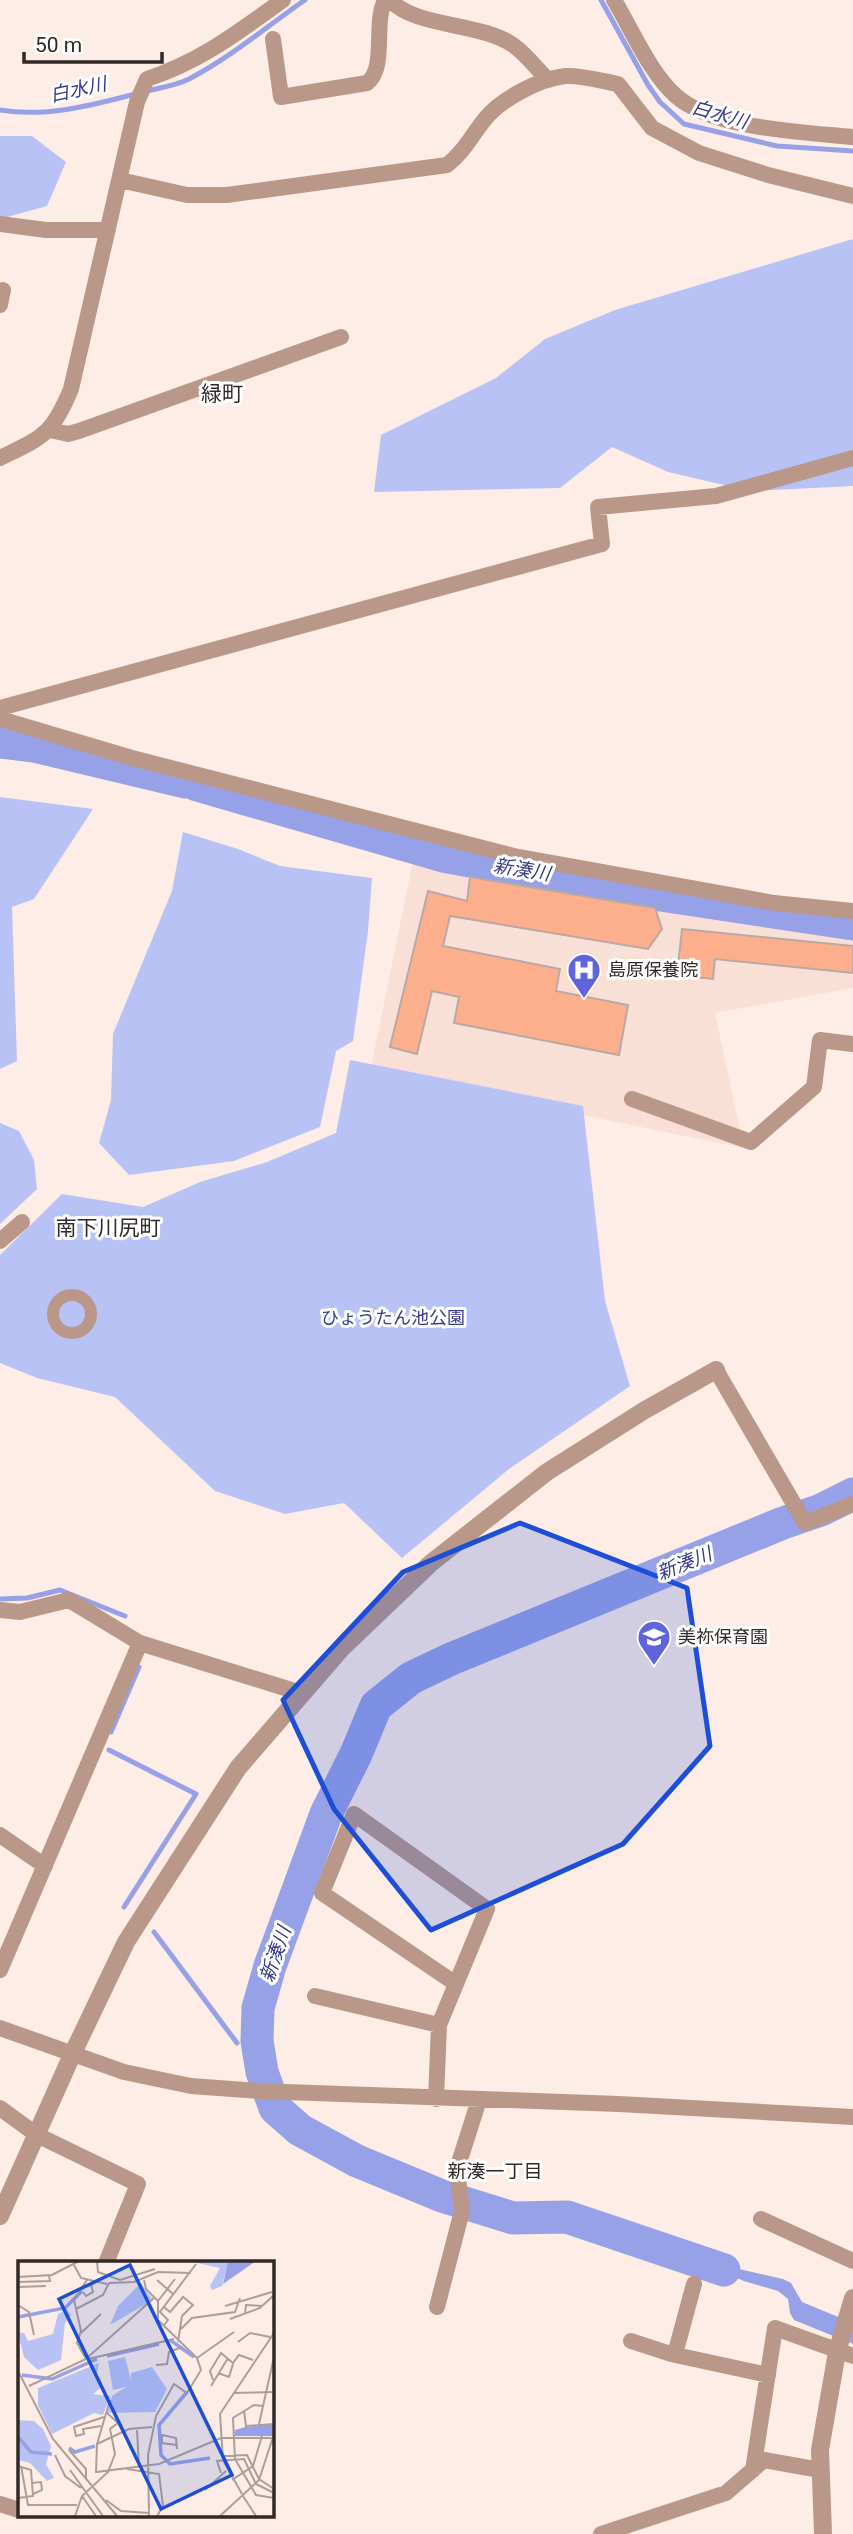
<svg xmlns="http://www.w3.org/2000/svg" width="853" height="2534" font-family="Roboto,'Noto Sans JP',sans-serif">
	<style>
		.built { fill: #f9e0d6 }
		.green { fill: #b9c2f5 }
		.water { fill: #97a1e8 }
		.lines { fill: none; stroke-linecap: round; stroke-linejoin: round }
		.stream { stroke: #97a1e8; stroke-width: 5 }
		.river { stroke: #97a1e8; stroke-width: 33 }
		.building { fill: #fdaf8d; stroke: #b9a9a3; stroke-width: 2 }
		.pedestrian { stroke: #ba9889; stroke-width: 12 }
		.minor { stroke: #ba9889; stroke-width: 16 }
		.tertiary { stroke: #ba9889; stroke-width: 18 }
		.marked { fill: #1d4ed8; fill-opacity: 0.2; stroke: #1d4ed8; stroke-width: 5; stroke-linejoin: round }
		.labels { text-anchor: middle; stroke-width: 6; stroke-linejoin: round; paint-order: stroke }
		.poi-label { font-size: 18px; fill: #302927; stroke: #fff; text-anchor: start }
		.park-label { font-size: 18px; fill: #393b8d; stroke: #fff }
		.water-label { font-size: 19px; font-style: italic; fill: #383a8d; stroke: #fff }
		.neighbourhood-label { font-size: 19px; fill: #302927; stroke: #fff }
		.quarter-label { font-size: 21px; fill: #302927; stroke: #fff }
		.inset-river { fill: none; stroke: #97a1e8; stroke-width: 3.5 }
		.inset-road { fill: none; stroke: #ac9f9a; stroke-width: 2 }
		.view { fill: #1d4ed8; fill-opacity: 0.15; stroke: #1d4ed8; stroke-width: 3.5 }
		.inset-edge { fill: none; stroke: #302927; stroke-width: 3.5 }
	</style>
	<rect width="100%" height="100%" fill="#feede6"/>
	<path class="built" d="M413,861l440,70v57l-138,25 29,135 -374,-76z"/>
	<path class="green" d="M0,136h32l34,26 -19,44 -47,13z
		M853,239v247l-103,5 -82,-19 -56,-25 -52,41 -186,4 7,-57 115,-57 49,-39 70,-29z
		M0,797l93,12 -59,90 -22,8 5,154 -17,8z
		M183,832l55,17 42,17 92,12 -4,53 -15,110 -17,10 -16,76 -86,34 -105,14 -30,-32 12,-43 2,-66 59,-143z
		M350,1060l233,46 22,195 25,85 -121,83 -107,89 -58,-55 -59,11 -70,-23 -100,-94 -78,-19 -37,-15v-108l62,-61 81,13 57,-25 67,-20 69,-29z
		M0,1123l19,8 15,29 3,29 -37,35z"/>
	<path class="water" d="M682,2256l101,23 8,4 11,19 51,21v21l-59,-24 -4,-7 -2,-14 -10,-8 -34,-10z"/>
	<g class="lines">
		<path class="stream" d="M601,0l47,85 12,17 24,22 93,22 76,5
			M0,110c49,8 96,-6 143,-18 15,-4 32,-6 46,-13 42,-22 77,-52 116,-79
			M0,1599l27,-1 33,-8 65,26
			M111,1732l28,-65
			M109,1750l87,44 -72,113
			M154,1932l83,111
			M255,2065l7,7"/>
		<path class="river" d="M0,742l34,4 151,36
			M197,785l246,71 178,33 232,35
			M724,2270l-157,-53 -54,1 -71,-22 -85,-35 -57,-31 -25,-22 -13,-36 -5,-31 1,-33 12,-42 56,-152 30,-60 20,-48 35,-28 40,-19 332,-136 38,-13 32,-16"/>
	</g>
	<path class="building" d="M470,877l185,31 7,21 -14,20 -198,-33 -7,30 117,23 -4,22 72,14 -9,50 -165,-32 5,-26 -27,-6 -15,63 -27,-7 38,-156 39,10z
		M682,929l171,17v27l-138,-14 -2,20 -36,-4z"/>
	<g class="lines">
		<path class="pedestrian" d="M53 1314a19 19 0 1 1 38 0a19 19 0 1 1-38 0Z"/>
		<path class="minor" d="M390,0c26,28 90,22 123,45 13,9 24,24 35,35
			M614,0c18,30 36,73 62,96 37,33 128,36 177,41
			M273,39l8,58 86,-14c20,-15 6,-60 18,-83
			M120,180l67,15h40l220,-30c17,-13 25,-30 38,-46 16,-20 54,-40 80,-43 17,-1 37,5 53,8l34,44 47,25 69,22 85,21
			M0,224l46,6h62
			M0,305l3,-15
			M50,430l18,4 11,-3 262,-94
			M0,458c43,-21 52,-23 71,-69l66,-287 10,-23c54,-18 90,-46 136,-79
			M0,708l602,-164 -4,-37 118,-11 137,-38
			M0,719l132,39 382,98 260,47 79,8
			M632,1099l119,43 63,-55 6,-47 33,4
			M0,1241l22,-19
			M716,1370l89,153 48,-19
			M0,1610l20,2 49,-12 71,43 161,50
			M0,1835l45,31
			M0,1970l140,-327
			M315,1996l124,29 -3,74
			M439,2025l48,-116 -133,-95 -32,79 134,91
			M0,2028l124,44 67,14 67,5 361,13 234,13
			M0,2108l37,27 101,49 -32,79
			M761,2219l92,42
			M437,2307l25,-96 -5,-42 22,-69
			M631,2341l40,13 97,21
			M675,2354l19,-70
			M753,2470l22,-142 78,28
			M0,2504l19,6
			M601,2534l125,-41 38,-33 56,10"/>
		<path class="tertiary" d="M0,2216l72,-161 54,-113 112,-174 103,-119 90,-86 116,-91 98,-62 71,-40
			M823,2534l-3,-84 17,-98 16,-54"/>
	</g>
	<path class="marked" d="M520,1523l167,65 23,158 -87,98 -192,86 -97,-121 -51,-109 120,-128z"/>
	<defs>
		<symbol id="hospital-pin" viewBox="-11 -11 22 30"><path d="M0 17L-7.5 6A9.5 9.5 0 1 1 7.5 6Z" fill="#5f64dc" stroke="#fff"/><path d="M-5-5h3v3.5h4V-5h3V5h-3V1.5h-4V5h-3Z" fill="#fff"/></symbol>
		<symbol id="school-pin" viewBox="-11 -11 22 30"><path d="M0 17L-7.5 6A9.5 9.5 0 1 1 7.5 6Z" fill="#5f64dc" stroke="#fff"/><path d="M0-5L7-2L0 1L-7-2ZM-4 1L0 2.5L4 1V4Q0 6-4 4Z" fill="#fff"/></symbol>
	</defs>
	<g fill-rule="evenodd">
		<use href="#hospital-pin" x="565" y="951" width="38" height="52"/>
		<use href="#school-pin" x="635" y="1618" width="38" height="52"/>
	</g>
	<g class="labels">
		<g class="poi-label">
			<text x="608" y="976">島原保養院</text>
			<text x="678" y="1643">美祢保育園</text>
		</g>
		<g class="park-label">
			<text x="393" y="1324">ひょうたん池公園</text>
		</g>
		<g class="water-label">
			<text transform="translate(78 89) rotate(-12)" y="7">白水川</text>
			<text transform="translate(720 114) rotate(16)" y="7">白水川</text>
			<text transform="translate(522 869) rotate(9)" y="7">新湊川</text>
			<text transform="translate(684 1563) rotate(-22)" y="7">新湊川</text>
			<text transform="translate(275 1954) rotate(-71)" y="7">新湊川</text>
		</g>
		<g class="neighbourhood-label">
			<text x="495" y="2178">新湊一丁目</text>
		</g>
		<g class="quarter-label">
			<text x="222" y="401">緑町</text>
			<text x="108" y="1235">南下川尻町</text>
		</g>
	</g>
	<g transform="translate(18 2261)">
		<rect width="256" height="256" fill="#feede6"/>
		<path d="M170,0h40l-6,25 -10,4 -2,-4 10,-18zM123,22l12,17 -43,25 8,-19zM49,48l4,6 -6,8 -4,37 -23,10 -14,-13 -6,-24h6l4,8 25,-7 5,-20zM107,96l6,23v-7l21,-6 15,22 -12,23 -49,1 6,-17 14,-9 -13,3 -5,-29zM81,102l-2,11 6,12 -10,8 17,2 -7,19 -9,-2 -42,21 -14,-29v-17zM0,159l16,1 9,8 8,17 -5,18 8,14 -7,3 -17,-18 -12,-3z" fill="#b9c2f5"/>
		<path d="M210,0h28l-33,23zM255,163v12h-38v-6l10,-3z" fill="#97a1e8"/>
		<path class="inset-river" d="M0,56l47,-9 17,-17M152,79l24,17M89,95l52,-12M4,114l30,4 45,-20M169,131l-28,33 2,30 9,9 40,-6M0,176l13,15 21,2M51,187l6,4 20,-6"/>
		<path class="inset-road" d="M79,0l1,11 22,8 35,-11M56,4l7,13 26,6M0,16l34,-2 27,-14M126,19l2,9 12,12v19l39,38 4,12 -14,23 -13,-9 -18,32 -8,39 1,61M139,19l16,14M0,21l32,-1 -1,-5M0,26l28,-1M65,31l3,4 7,-4 -2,-8M140,40l17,-22M0,44l11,7 5,23M207,45l47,-14M146,46l6,5 13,-15 10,8 -11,11 -4,26M58,48l27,-14 6,-12 25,-1 24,-10 33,1M227,53l1,-9 17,1M212,58l30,-11 14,-13M146,64l4,-5 -8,-8 36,-48M163,68l11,-11 43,-6 5,-14M63,72l20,-19M220,81l12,-9 20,4M179,97l37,-26M68,98l-9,-16 4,-12 -7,-31 13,-20M70,98l86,-20M138,104l11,-1 2,-12 13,-5M0,110l35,68 64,77M200,112l11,4 4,-13M195,119l-3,-9 11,-18 12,10 6,-8 14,5M11,125l57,-27 69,-62M193,125l17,-28M215,132l41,-1M245,145l-9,-1 -21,13 2,41 21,36 18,3M226,150l2,15 28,-2M241,163l15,-67M83,165l-18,3 1,5 -8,2 -2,-9 30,-10M134,166l-23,2 -32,15 -1,28 63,-8 62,-26h51M119,169l2,37M79,183l13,-44M159,184l-15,-2v-8l14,3 1,11M51,189l17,19v9M37,194l10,21 16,12M204,195l25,-1 12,24 15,10M0,205l13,4 2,26 -15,2M3,205l7,39h49M109,208l32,5 4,32 -6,10M52,209l33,46M203,212l-4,-12 27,-2 12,25 18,9M214,219l21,-14 9,-30M14,222l9,-1 1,8 -9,4M187,229l21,-19M224,233l-19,-34 -3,-46 54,-81M64,235l14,20M225,235l13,20M88,239l15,11 28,2M57,255l7,-20 26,-24 7,-18 -5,-25 8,-6 -11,-10M202,255l39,-36 15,-46"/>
		<path class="view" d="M112,4l102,210 -71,34 -102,-210z"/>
		<rect width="256" height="256" class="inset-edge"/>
	</g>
	<path d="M24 52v10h138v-10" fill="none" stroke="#302927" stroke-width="3.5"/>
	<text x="35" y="52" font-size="21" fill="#302927" stroke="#ffffff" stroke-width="5" paint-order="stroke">50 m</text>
</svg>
